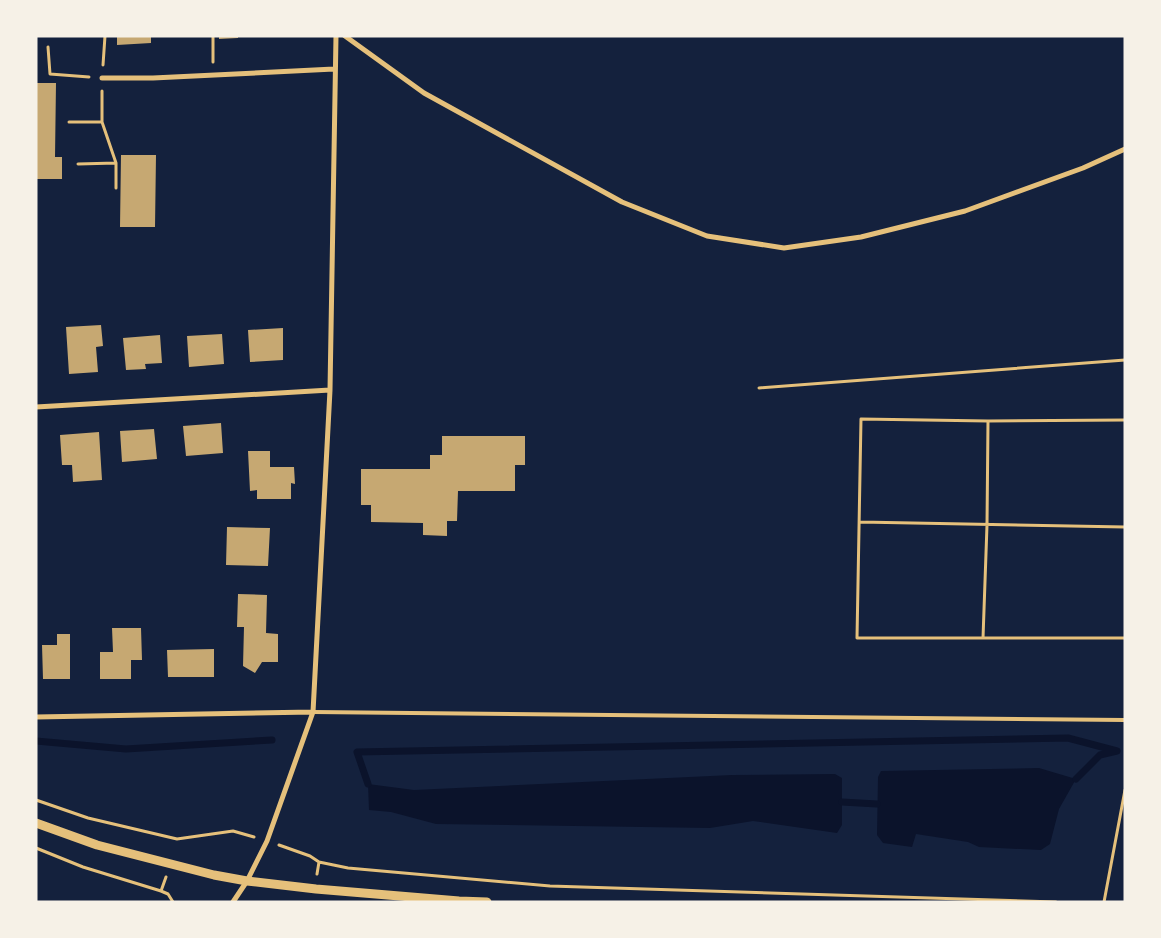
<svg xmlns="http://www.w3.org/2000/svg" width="1161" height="938" font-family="Ubuntu,sans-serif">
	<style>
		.water { fill: #0b132b }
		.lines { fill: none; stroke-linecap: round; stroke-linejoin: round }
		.stream { stroke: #0b132b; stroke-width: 7 }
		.building { fill: #c6a872 }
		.path { stroke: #e5c07b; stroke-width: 3 }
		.service { stroke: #e5c07b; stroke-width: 4 }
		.minor { stroke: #e5c07b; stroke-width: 5 }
		.tertiary { stroke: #e5c07b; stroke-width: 9 }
	</style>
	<rect width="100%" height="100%" fill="#14213d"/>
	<path class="water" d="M1039,768l37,11 -17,30 -9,35 -9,6 -62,-3 -11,-5 -52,-8 -4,13 -29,-4 -6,-8 1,-58 3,-6z
		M835,774l7,4v47l-5,8 -84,-12 -43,7 -274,-4 -45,-12 -22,-2 -1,-26 46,6 318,-15z"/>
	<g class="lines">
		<path class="stream" d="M36,741l90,8 146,-9
			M1076,779l24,-24 17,-4
			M368,784l-11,-32 711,-14 49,13
			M842,802l35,2"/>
	</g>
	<path class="building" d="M117,36h34v7l-34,2z
		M219,36h19v2l-19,1z
		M36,83h20l-1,74h7v22h-26z
		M121,155h35l-1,72h-35z
		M101,325l2,21 -7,1 2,25 -29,2 -3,-47z
		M283,328v32l-33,2 -2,-32z
		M222,334l2,30 -35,3 -2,-31z
		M160,335l2,28 -17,1 1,5 -20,1 -3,-32z
		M221,423l2,30 -37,3 -3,-30z
		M154,429l3,30 -35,3 -2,-31z
		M99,432l3,48 -29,2 -1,-17h-10l-2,-30z
		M442,436h83v29h-10v26h-57l-1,30h-10v15l-24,-1v-12l-52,-1v-17h-10v-36h69v-14h12z
		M248,451h22v16h24l1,17 -4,-1v16h-34v-9l-7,1z
		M227,527l43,1 -2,38 -42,-1z
		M238,594l29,1 -1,38 12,1v28h-16l-7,11 -12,-7 1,-39h-7z
		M112,628h29l1,32h-11v19h-31v-27h13z
		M57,634h13v45h-27l-1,-34h15z
		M214,649v28h-46l-1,-27z"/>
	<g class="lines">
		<path class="path" d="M213,36v26
			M48,47l2,27 39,3
			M103,65l2,-29
			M102,91v31l14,41v25
			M69,122h33
			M78,164l38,-1
			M759,388l366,-28
			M1125,420l-137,1 -127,-2 -4,219h268
			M860,522l265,5
			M983,638l4,-113 1,-104
			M36,800l52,18 89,21 56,-8 21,6
			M279,845l31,11 9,6 29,6 202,18 506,16
			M36,848l47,19 78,24 7,3 5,8
			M317,874l2,-12
			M161,891l5,-14
			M1104,902l21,-112"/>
		<path class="service" d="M313,712l812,8"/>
		<path class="minor" d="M345,36l79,57 198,109 85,34 77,12 77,-11 104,-26 118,-43 42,-19
			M102,78h51l181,-9
			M36,407l294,-17
			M36,717l277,-5
			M233,902l14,-21 20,-40 46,-129 17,-322 6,-354"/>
		<path class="tertiary" d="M36,823l61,22 117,30 33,6 69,8 143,12 28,1"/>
	</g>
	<rect width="1161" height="938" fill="none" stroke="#f6f1e7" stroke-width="75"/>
</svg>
